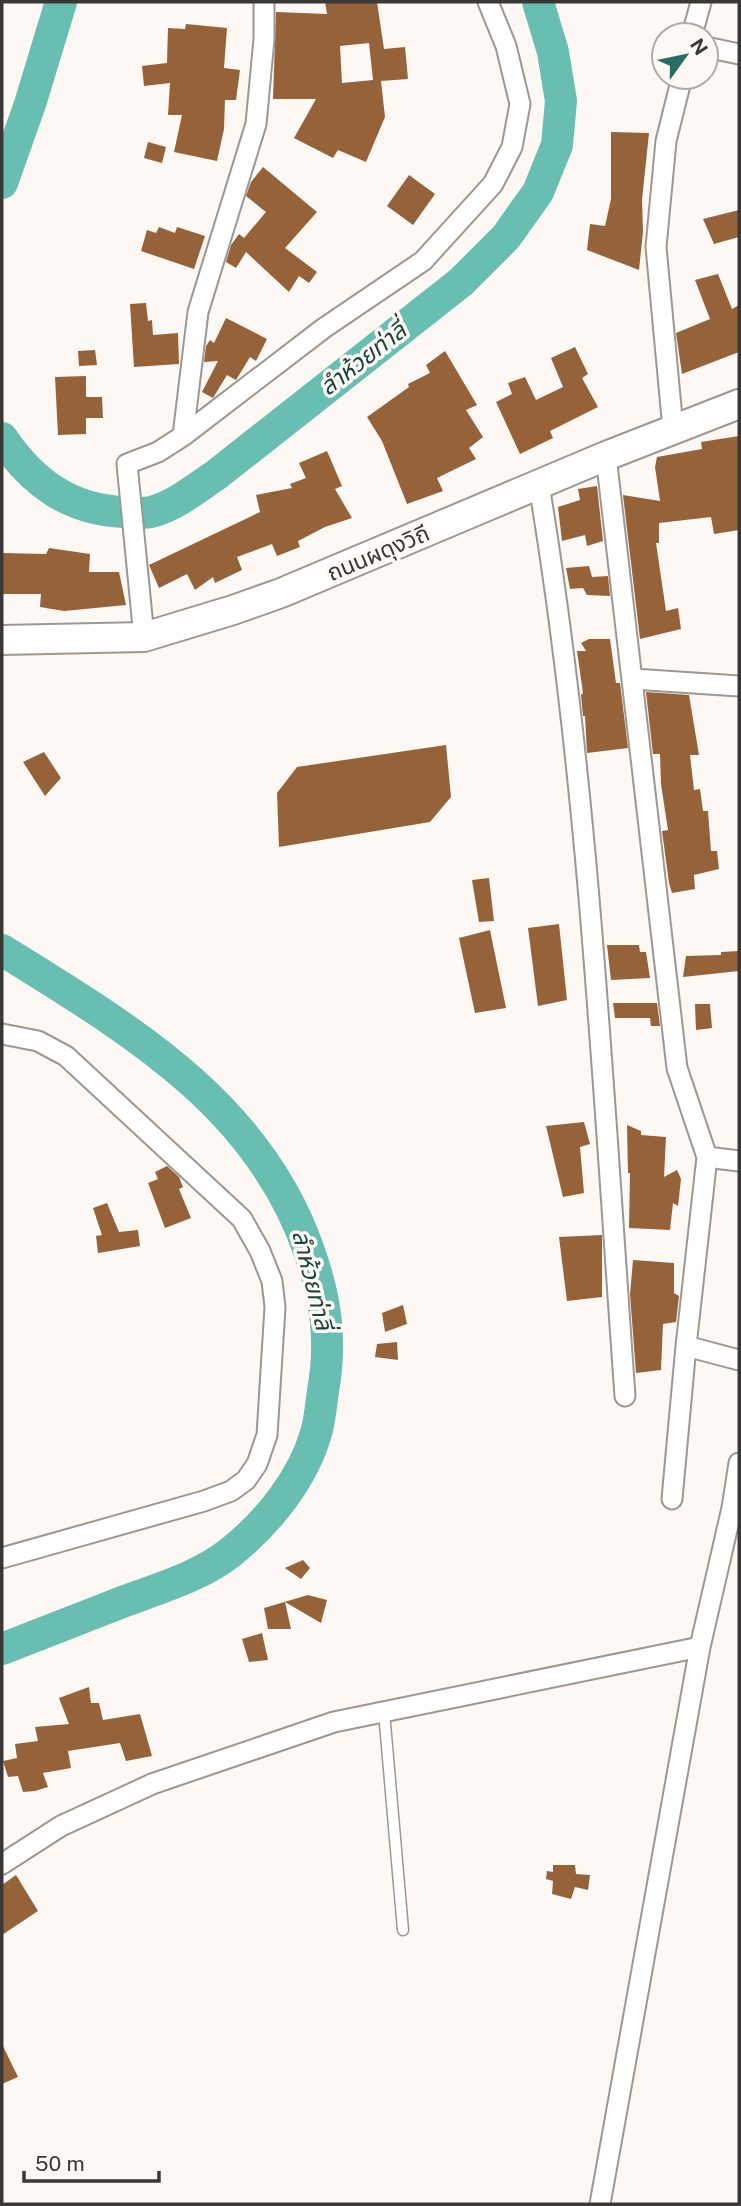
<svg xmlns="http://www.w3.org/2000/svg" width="741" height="2206" font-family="'Public Sans','Noto Sans Thai',sans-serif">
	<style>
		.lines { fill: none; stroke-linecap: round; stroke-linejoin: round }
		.river { stroke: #68bfb1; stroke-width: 32 }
		.building { fill: #956239; fill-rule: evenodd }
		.service-casing { stroke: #9c9793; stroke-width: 13 }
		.minor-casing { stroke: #9c9793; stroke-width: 23 }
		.secondary-casing { stroke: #9c9793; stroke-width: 32 }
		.service { stroke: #fff; stroke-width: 10 }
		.minor { stroke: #fff; stroke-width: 19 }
		.secondary { stroke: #fff; stroke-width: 28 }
		.labels { text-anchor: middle; stroke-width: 7; stroke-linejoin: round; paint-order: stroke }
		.street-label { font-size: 23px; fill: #3a3836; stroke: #fdf8f4 }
		.water-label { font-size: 24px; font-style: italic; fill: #1c453e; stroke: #fdf8f4 }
	</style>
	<rect width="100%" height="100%" fill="#fdf8f4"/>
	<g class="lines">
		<path class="river" d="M2,183l28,-79 31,-102
			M2,438c30,44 67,72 122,74 9,0 19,2 27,0 24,-6 44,-23 65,-37l245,-193 45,-45 32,-45 19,-47 4,-44 -8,-49 -15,-50
			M2,950c125,78 256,153 307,301 17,48 23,90 14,140 -2,14 -3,29 -7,42 -13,46 -48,89 -85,119 -30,24 -71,36 -106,49 -41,16 -82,32 -123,48"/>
	</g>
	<path class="building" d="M325,2h52l7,47 21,-2 3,32 -27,2 4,36 -19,45 -28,-12 -5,8 -39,-20 22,-39h-43l3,-87 51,2zM369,43l4,37 -31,3 -2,-37z
		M186,24l41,4 -3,40 16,2 -4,30h-11l-1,29 -7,32 -43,-9 8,-37h-14l2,-32 -26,3 -2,-20 25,-3 1,-35 17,1z
		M611,132l38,1 -7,67 1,32 -4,38 -52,-20 3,-26 15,2 6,-27z
		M148,142l18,5 -4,16 -18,-5z
		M263,167l54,45 -32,36 32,24 -8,11 -10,-7 -10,16 -43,-40 -10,16 -10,-6 5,-17 8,-11 5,4 22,-26 -20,-16 5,-14z
		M409,175l26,19 -22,31 -26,-19z
		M739,210v27l-25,7 -11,-25z
		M159,227l16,6 2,-6 28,9 -11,33 -53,-18 6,-21 9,3z
		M718,274l14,35 7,-4v47l-57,22 -6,-41 34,-14 -15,-39z
		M146,303l2,18 4,-1 1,15 25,-2 1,31 -45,3 -4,-63z
		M226,318l41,21 -11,22 -6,-4 -14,23 -9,-5 -14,23 -11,-6 16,-31 -14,1 2,-16 4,-6 4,3z
		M575,347l13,27 -6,4 16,29 -48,24 3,7 -33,16 -24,-52 16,-8 -4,-11 17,-6 11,23 27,-13 -12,-29z
		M95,350l2,15 -18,1 -1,-15z
		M445,351l32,54 -11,5 17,27 -14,11 7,11 -39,19 6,13 -36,13 -25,-63 -15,-24 42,-30 -1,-3 22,-11 -4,-8z
		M86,376v21h16l1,21h-17v16l-28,1 -3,-58z
		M739,436v94l-25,4 -3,-17 -52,6v20h-3l10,68 12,-3 3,21 -41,10 -17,-144 37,6 -5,-34 2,-10 45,-8 -1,-7z
		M327,451l15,35 -7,3 17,29 -27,9 -27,14 2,6 -23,9 -5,-12 -35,13 5,13 -27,13 -2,-6 -18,13 -8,-16 -28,14 -10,-23 111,-53 -4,-17 36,-7 -2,-4 16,-6 -7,-15z
		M597,486l6,55 -16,5 -2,-11 -23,6 -4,-34 22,-7 -2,-11z
		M49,548l41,6 -1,18h30l7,33 -62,6 -24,-4 1,-13h-39v-41l44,1z
		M589,566l3,11 16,-1 2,20 -23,-1 -4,-7 -13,1 -4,-21z
		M589,639h21l6,44h4l8,65 -41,5 -2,-37h-2l-2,-21 2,-2 -6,-42h9l-5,-8z
		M646,692l43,3 10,60h-9l4,35 6,-1 3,22h5l3,40h6l2,18 -25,6 1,14 -23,4 -3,-10 -7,-52 6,-1 -7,-46 -1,-30h-7z
		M446,745l5,52 -21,25 -151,25 -2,-54 20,-26z
		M44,752l17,26 -16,18 -22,-34z
		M489,878l5,43 -15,1 -7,-42z
		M559,924l8,76 -29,6 -10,-78z
		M490,930l16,78 -31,5 -16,-75z
		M607,945h32l1,7h6l4,26 -39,2z
		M739,951v20l-56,6 3,-21 35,-1v-3z
		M613,1003h44l3,23h-9l-1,-8h-35z
		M695,1004h15l2,24 -16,2z
		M584,1122l6,22 -10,3 4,46 -21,4 -17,-71z
		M627,1125l14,6v4l25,2 -2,40 13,-7 4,9 -3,27 -5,-3 -3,27 -41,-2 1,-55h-2z
		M167,1166l12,11 4,10 -4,2 12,29 -26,10 -17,-45 10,-4 -3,-7z
		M107,1203l12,29 19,-2 2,16 -42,7 -2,-17 6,-1 -9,-27z
		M602,1235v62l-35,4 -8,-64z
		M633,1260l41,3v30l5,3 -3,26 -13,2 -2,46 -25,3 -6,-79z
		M403,1305l4,19 -22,8 -3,-19z
		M397,1342l1,18 -23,-3 2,-13z
		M303,1560l7,8 -9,11 -16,-11z
		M308,1595l19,5 -6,23 -36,-21 6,27h-23l-4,-21z
		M262,1633l6,27 -19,2 -7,-23z
		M89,1687l2,16h8l4,17 37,-6 12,42 -26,5 -6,-18 -52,8 3,17 -28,5 5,14 -13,4 -12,1 -5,-16 -10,1 -5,-16 14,-3 -2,-14 23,-3 -3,-14 34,-3 -10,-26z
		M553,1865h22l1,9 14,1 -2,15 -13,-3 -4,12 -19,-5 1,-13 -7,-2 1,-8 6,1z
		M16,1875l22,36 -36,24v-50z
		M2,2044l16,33 -16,7z"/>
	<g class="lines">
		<defs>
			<path id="service" d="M384,1712l19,218"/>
			<path id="minor" d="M692,35l9,-33
				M706,47l33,7
				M673,429l-17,-182 10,-106 16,-64
				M183,436l141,-108 99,-67 70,-77 19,-37 8,-43 -14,-58 -18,-44
				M606,456l71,612 30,89 -21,189
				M539,485c50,301 64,607 86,911
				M144,637l-17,-173 31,-12 25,-16 15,-124 58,-188 8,-85v-37
				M633,679l106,7
				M2,1034l36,7 28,15 176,163 18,32 12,30 3,26 -8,128 -10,29 -11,16 -15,11 -27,10 -202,57
				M707,1157l32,4
				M672,1499l14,-153 53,14
				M2,1864l59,-38 91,-42 182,-62 366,-75
				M600,2204l100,-557 32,-139 7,-45"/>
			<path id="secondary" d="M2,640l142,-3 89,-27 48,-17 325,-137 133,-52"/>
		</defs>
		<use href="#service" class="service-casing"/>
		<use href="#minor" class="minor-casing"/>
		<use href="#secondary" class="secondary-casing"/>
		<use href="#service" class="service"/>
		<use href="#minor" class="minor"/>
		<use href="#secondary" class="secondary"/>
	</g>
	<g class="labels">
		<g class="street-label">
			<text transform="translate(378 553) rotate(-23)" y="8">ถนนผดุงวิถี</text>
		</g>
		<g class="water-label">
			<text transform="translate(363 359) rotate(-38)" y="8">ลำห้วยท่าลี่</text>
			<text transform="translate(312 1280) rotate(76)" y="8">ลำห้วยท่าลี่</text>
		</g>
	</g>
	<rect width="741" height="2206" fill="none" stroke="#3a3836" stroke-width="7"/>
	<g transform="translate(685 56) rotate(57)"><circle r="33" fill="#fdf8f4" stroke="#afaba8" stroke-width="2"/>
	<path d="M0-5L12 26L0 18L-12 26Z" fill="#276e63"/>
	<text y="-10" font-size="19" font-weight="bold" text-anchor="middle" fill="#3a3836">N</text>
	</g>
	<path d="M24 2171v10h135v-10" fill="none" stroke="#3a3836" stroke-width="3.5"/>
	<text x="35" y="2171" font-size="21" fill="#3a3836" stroke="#fdf8f4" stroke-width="5" paint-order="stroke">50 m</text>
</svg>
